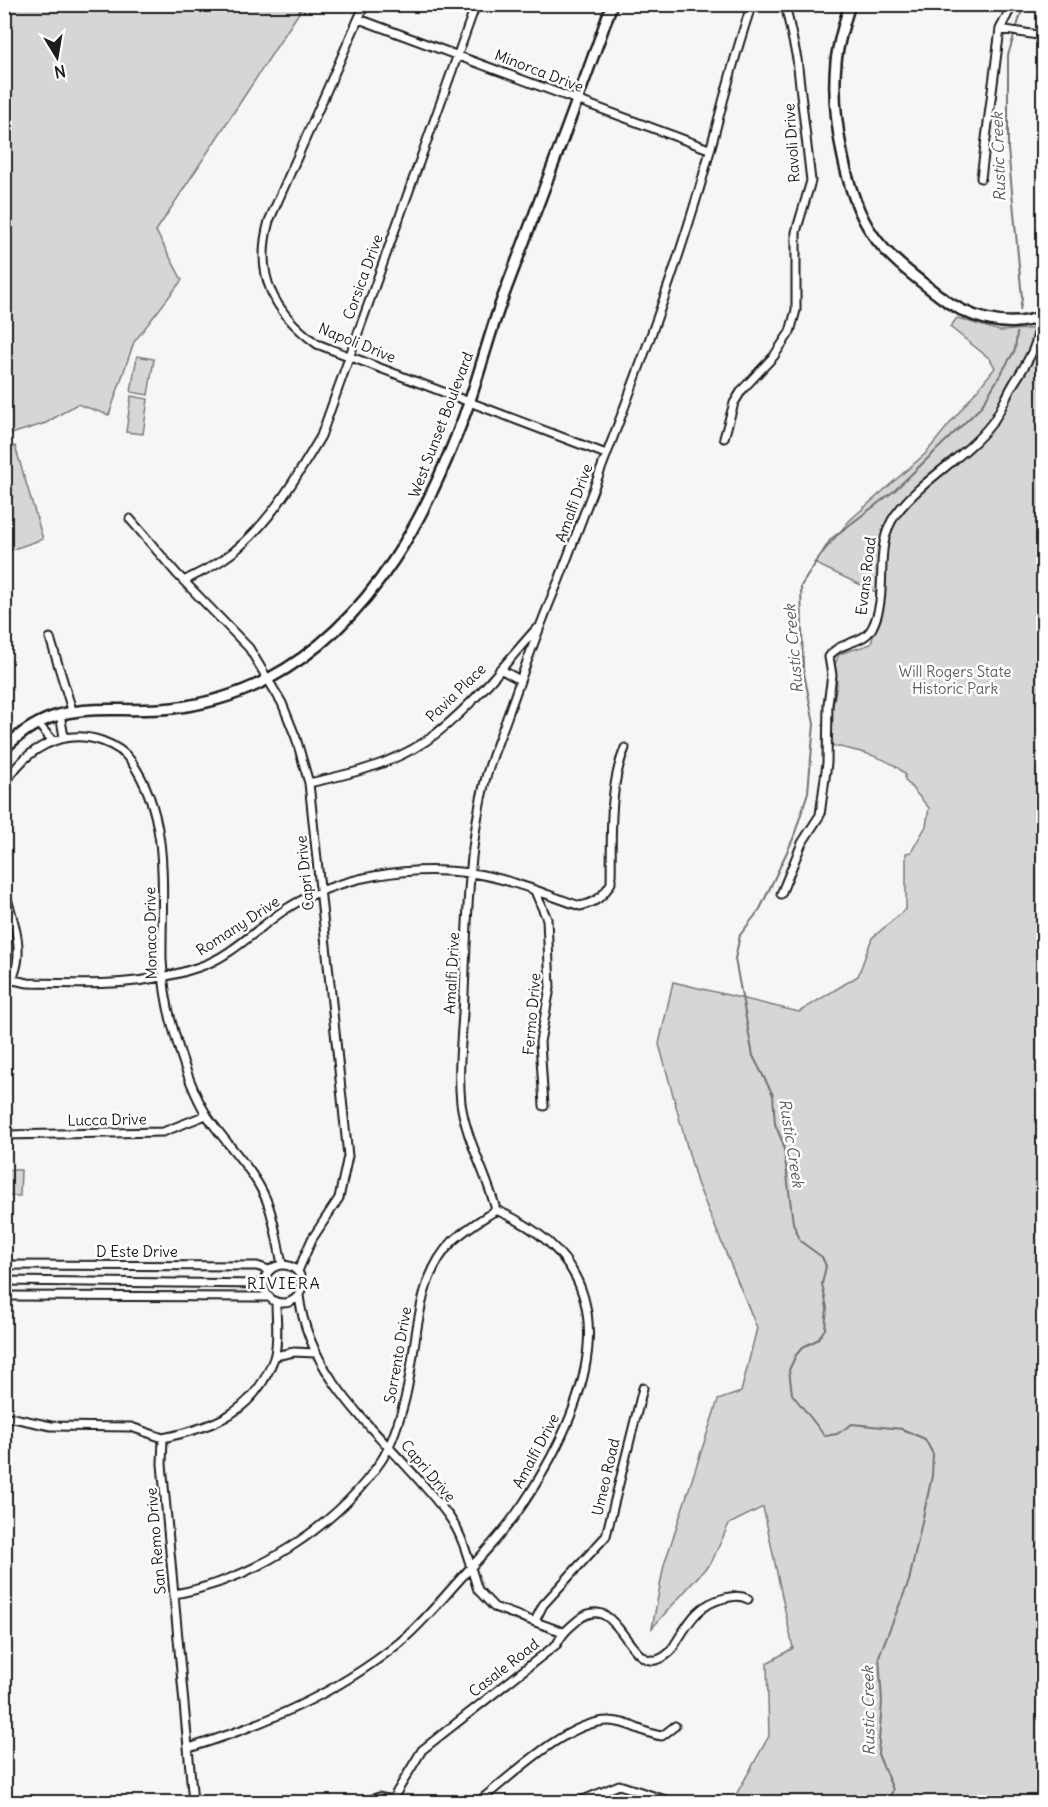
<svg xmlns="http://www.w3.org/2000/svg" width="1048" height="1807" font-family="Delius,sans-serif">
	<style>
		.green { fill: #d6d6d6; stroke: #797979; stroke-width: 1.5 }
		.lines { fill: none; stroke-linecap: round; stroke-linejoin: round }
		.stream { stroke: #727272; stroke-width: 2 }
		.street-casing { stroke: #1c1c1c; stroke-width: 11 }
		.secondary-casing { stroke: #1c1c1c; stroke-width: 14 }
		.street { stroke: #fff; stroke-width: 7 }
		.secondary { stroke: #fff; stroke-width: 9 }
		.labels { text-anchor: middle; stroke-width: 5; stroke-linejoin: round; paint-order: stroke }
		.street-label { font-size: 15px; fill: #1c1c1c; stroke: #fff }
		.park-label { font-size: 15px; fill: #5d5d5d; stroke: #fff }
		.water-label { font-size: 16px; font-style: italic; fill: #5d5d5d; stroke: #fff }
		.neighbourhood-label { font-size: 16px; letter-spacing: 1.5px; fill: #1c1c1c; stroke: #fff }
	</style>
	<rect width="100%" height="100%" fill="#f6f6f6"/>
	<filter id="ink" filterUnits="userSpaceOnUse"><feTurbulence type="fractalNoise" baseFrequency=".0167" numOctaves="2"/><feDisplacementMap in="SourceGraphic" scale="12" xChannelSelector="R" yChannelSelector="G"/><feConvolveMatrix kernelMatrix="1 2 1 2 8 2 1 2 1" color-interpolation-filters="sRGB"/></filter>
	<g filter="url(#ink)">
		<path class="green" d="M5,4l299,1 -148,226 26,49 -48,62 -25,73 -32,-11 -31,19 -41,13z
			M957,318l43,13 43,-3v1474h-311l37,-66 -2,-73 26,-15 -30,-141 -34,17 -17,37 -60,67 12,-63 54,-165 23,-8 16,-64 -60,-145 -38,-139 14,-62 126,30 59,-36 14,-38 34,-29v-56l5,-1 15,-26 3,-18 -24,-28v-6c-18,-19 -54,-24 -79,-30l11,-60 -2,-20 4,-10 32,-10 11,-43 -8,-10 -60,-28 36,-43 75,-66 70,-86 -5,-9 -40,-32z
			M137,356l17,3 -6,36 -17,-3z
			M131,396l17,3 -5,35 -17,-2z
			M15,446l28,93 -38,13v-102z
			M6,1170h15l-1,26h-14z"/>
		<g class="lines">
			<path class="stream" d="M1020,310l2,-12 -14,-149v-94l16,-51
				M887,1802l6,-12 -15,-36 4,-52 -3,-46 30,-75 23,-105 1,-22 -8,-15 -23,-10 -50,-5 -15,10 -12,2 -33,-42 -3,-24 7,-15 7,-8 14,-7 8,-11 2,-21 -5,-24 4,-18 -4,-9 -22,-16 -7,-18 -10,-80 -8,-19 -2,-29 -20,-39 -18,-97 5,-24 20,-26 33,-70 15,-47 6,-68 -11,-56 -2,-82 30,-47 63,-48 87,-84 34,-57 2,-17"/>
			<defs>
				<path id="street" d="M365,4l-96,217c-15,54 4,91 48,123l289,110
					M359,19l350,130
					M1000,29l13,-25
					M981,178l19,-149 44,7
					M724,438l10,-35 8,-13 32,-34 16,-24 6,-22v-78l15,-51 -14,-122 -12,-55
					M130,519l47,55 72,74 33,55 14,35 13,45 39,373 -9,42 -27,41 -14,32
					M184,581c13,-7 26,-13 38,-21 43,-28 73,-80 99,-124l155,-432
					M50,638l22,72
					M500,669l20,11
					M60,714l4,23
					M38,724l15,17
					M309,783c41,-9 81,-18 117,-42 42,-29 76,-74 110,-112
					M4,786c19,-36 58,-59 98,-45 11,4 22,10 29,20 41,58 30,134 31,199 1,22 5,47 11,68 7,26 20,66 35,89 19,29 50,56 61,90 6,18 9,38 13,57
					M4,890c10,30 26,73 0,99
					M535,891l12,28 3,69 -10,54 4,64
					M781,894l21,-51 18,-28 7,-52 1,-59 4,-29 -3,-18c9,-16 34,-12 43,-29 19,-36 -1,-80 24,-114 27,-36 69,-56 96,-91 9,-12 14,-27 22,-40 14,-22 26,-39 25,-66
					M13,980l15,3c58,1 115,4 171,-16 33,-11 58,-39 87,-58 52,-33 124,-44 185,-36 37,5 73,21 109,33 15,-3 23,-9 31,-23 1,-43 -3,-95 14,-135
					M4,1135l159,-3 43,-17
					M264 1284a19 19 0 1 1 38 0a19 19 0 1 1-38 0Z
					M4,1265l253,1 12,4
					M4,1281l260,3
					M299,1295c10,94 100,151 151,223 15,21 20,49 28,72l16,17 69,25
					M4,1296l265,1
					M275,1356l19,-4 21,1
					M4,1416l47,10 80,1 32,11
					M163,1438l-1,26 31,338
					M163,1438c51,-11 92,-26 111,-80 5,-16 2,-40 2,-56
					M175,1594c78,-14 161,-67 206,-133 10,-15 16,-34 21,-51 17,-53 9,-127 50,-168 13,-13 29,-22 44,-32
					M535,1621l8,-16 63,-69 37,-148
					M189,1748c76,-24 147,-54 210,-105 23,-19 42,-43 63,-66 21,-23 43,-46 61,-73 66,-100 117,-233 -27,-294 -9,-36 -30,-70 -35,-107 -4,-36 2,-74 3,-110 3,-69 4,-144 21,-212 6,-24 16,-46 24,-69 16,-45 31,-89 50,-132 47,-126 98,-251 137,-380 20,-65 33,-131 56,-196
					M364,1802l15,-5 13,3 30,-50 135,-106c6,-12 12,-16 21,-24 44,-35 51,70 92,32 17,-25 24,-47 55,-54 9,-2 15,-3 23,1
					M478,1802c33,-25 88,-81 131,-81 20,0 34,13 53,15l13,-10
					M578,1802l41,-17 53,17"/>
				<path id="secondary" d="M850,4c-6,19 -12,39 -14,58 -5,49 8,132 37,173 16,23 42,42 64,59 28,23 71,38 107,21
					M4,749c54,-55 102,-34 169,-41 32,-4 67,-14 95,-29 106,-56 162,-169 201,-276 12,-35 21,-71 34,-106 37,-97 74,-194 109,-293"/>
			</defs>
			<use href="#street" class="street-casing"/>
			<use href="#secondary" class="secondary-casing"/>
			<use href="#street" class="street"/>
			<use href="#secondary" class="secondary"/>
		</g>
	</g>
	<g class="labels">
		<g class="street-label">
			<text transform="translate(539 71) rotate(21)" y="5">Minorca Drive</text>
			<text transform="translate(792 143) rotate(-94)" y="5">Ravoli Drive</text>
			<text transform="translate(363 277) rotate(-70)" y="5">Corsica Drive</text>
			<text transform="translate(357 343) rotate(22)" y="5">Napoli Drive</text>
			<text transform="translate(441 425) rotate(-69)" y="5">West Sunset Boulevard</text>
			<text transform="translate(574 503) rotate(-70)" y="5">Amalfi Drive</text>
			<text transform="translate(866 576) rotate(-83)" y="5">Evans Road</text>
			<text transform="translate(456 693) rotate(-44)" y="5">Pavia Place</text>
			<text transform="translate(305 873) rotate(-96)" y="5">Capri Drive</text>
			<text transform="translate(238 926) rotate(-33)" y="5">Romany Drive</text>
			<text transform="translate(151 933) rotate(-91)" y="5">Monaco Drive</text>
			<text transform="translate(452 973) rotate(-87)" y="5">Amalfi Drive</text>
			<text transform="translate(532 1014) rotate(-85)" y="5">Fermo Drive</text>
			<text transform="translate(107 1120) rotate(-1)" y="5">Lucca Drive</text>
			<text x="137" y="1257">D Este Drive</text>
			<text transform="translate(398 1355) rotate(-80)" y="5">Sorrento Drive</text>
			<text transform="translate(536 1451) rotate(-62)" y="5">Amalfi Drive</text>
			<text transform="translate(428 1471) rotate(50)" y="5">Capri Drive</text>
			<text transform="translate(606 1477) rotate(-77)" y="5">Umeo Road</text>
			<text transform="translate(156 1541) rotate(-95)" y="5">San Remo Drive</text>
			<text transform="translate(504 1668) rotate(-38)" y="5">Casale Road</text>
		</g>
		<g class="park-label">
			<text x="955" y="677">Will Rogers State<tspan x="955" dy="17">Historic Park</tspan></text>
		</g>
		<g class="water-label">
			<text transform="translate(998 157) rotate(-92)" y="6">Rustic Creek</text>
			<text transform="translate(793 649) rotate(-95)" y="6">Rustic Creek</text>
			<text transform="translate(792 1143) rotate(81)" y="6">Rustic Creek</text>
			<text transform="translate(868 1711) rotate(-91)" y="6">Rustic Creek</text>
		</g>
		<g class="neighbourhood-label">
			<text x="284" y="1289">RIVIERA</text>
		</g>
	</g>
	<rect width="1048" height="1807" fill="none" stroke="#fff" stroke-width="24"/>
	<rect x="12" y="12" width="1024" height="1783" fill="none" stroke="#1c1c1c" stroke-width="2" filter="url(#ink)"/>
	<g transform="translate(57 57) rotate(169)" stroke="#ffffff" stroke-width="4.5" paint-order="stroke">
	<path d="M0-4.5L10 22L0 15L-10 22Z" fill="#1c1c1c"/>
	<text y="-9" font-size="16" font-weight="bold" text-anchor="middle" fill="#1c1c1c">N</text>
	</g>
</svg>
